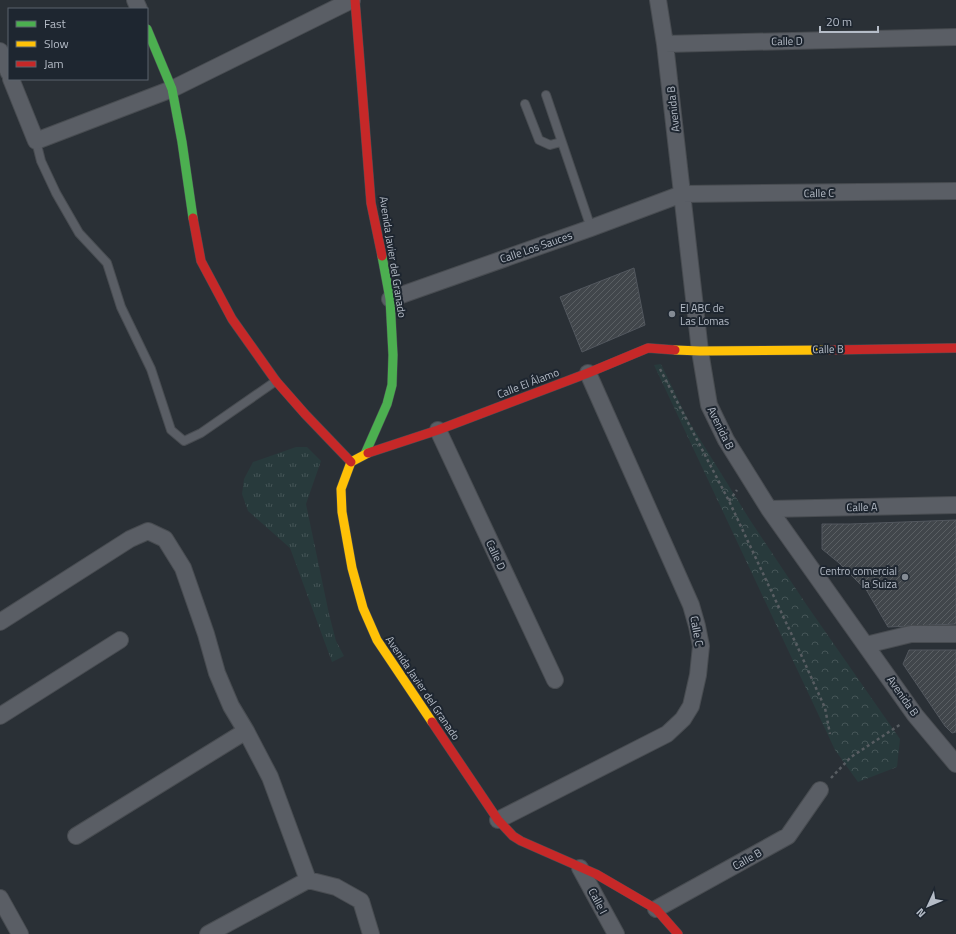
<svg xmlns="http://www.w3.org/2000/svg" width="956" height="934" font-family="'Titillium Web',sans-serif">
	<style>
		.grass { fill: url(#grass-tufts) }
		.forest { fill: url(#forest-crowns) }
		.building { fill: url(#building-hatch); stroke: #52575e }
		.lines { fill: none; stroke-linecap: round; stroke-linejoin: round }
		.lane-casing { stroke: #484c51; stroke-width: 10 }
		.street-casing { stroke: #484c51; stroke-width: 18 }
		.fast-casing { stroke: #484c51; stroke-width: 10 }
		.slow-casing { stroke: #484c51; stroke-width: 10 }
		.jam-casing { stroke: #484c51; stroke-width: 10 }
		.path { stroke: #585d62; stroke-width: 2.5; stroke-dasharray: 3 3; stroke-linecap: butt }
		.lane { stroke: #5a5e65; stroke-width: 8 }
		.street { stroke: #5a5e65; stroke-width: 16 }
		.fast { stroke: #4caf50; stroke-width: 9 }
		.slow { stroke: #ffc107; stroke-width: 9 }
		.jam { stroke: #c62828; stroke-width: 9 }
		.poi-dot { fill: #848b94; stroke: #1e2630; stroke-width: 1.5 }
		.labels { text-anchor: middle; stroke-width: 4; stroke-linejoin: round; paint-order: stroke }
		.street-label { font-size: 11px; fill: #b5bcc7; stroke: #1e2630 }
		.poi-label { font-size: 11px; fill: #b5bcc7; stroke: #1e2630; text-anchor: start }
	</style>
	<defs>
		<pattern id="grass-tufts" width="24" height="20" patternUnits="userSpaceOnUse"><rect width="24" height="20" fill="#283a3c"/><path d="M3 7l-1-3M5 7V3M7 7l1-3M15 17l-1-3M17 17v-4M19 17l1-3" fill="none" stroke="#455557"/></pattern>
		<pattern id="forest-crowns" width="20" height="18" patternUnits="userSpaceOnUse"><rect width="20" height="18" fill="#283a3c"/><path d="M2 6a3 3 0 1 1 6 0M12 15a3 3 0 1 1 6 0" fill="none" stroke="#455557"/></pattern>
		<pattern id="building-hatch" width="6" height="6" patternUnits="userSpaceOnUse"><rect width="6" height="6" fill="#41464b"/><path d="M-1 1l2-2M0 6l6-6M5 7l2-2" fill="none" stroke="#5a5f63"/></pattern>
	</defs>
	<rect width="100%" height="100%" fill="#2a3036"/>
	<path class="grass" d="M296,447h11l14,14 -15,43 23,110 7,27 8,15 -12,6 -42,-114 -42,-37 -6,-17 2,-15 9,-17z"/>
	<path class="forest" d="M661,364l27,56 62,100 56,84 94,135 -3,28 -39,15 -23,-32 -181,-385z"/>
	<path class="building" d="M634,268l11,57 -63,27 -22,-55z
		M956,520v104l-68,3 -21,-36 -28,-28 -17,-14v-25h28z
		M909,650h47v82l-4,1 -7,-7 -42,-62z"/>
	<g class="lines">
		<defs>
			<path id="lane" d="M546,95l45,133
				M525,104l14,36 11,5 11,-3
				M36,141l5,20 15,32 23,40 28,30 14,44 30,62 20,61 13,11 17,-8 75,-52"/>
			<path id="street" d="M135,0l4,9
				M658,0l7,44 35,307 9,54 17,35 43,69 146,206 41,49
				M665,44l291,-7
				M0,51l9,22
				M11,79l25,62 136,-52 180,-89
				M390,299l201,-71 91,-34 274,-3
				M438,430l117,250
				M769,509l187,-4
				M0,622l130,-83 18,-8 17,8 18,29 23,66 11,39 14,33 15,25 24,46 38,103 28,7 25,14 10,33
				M866,645l45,-11h45
				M0,716l120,-76
				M498,820l169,-86 16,-15 8,-13 7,-31 3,-29 -4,-20 -6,-21 -103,-232
				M76,836l170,-105
				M580,868l36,66
				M0,898l20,36
				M656,909l132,-73 32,-46
				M208,934l100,-54"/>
			<path id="fast" d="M147,29l25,60 10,53 11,76
				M365,454l22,-50 5,-19 1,-30 -3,-56 -8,-43"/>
			<path id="slow" d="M675,350l25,1 128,-1
				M368,453l-17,9 -10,27 1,23 10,56 11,40 14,32 55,82"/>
			<path id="jam" d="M355,0l16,203 11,53
				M193,218l8,43 31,58 44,62 29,33 46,48
				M828,350l128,-2
				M368,453l70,-23 150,-57 60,-25 27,2
				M432,722l66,98 15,16 8,5 75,33 60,35 22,25"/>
		</defs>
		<use href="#lane" class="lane-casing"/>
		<use href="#street" class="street-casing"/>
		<use href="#fast" class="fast-casing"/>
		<use href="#slow" class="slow-casing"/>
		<use href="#jam" class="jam-casing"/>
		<path class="path" d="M660,369l69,132 69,147 27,60 5,26
			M729,501l8,-11
			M831,778l20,-21 50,-33"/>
		<use href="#lane" class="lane"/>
		<use href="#street" class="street"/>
		<use href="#fast" class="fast"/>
		<use href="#slow" class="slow"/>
		<use href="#jam" class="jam"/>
	</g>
	<g class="poi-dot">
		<circle cx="672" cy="314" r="4"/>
		<circle cx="905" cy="577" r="4"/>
	</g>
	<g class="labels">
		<g class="street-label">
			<text transform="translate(787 41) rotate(-1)" y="4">Calle D</text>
			<text transform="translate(673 109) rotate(-96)" y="4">Avenida B</text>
			<text transform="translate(819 193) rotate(-1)" y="4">Calle C</text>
			<text transform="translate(536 247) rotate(-19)" y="4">Calle Los Sauces</text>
			<text transform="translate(393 257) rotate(81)" y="4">Avenida Javier del Granado</text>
			<text transform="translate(828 349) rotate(-1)" y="4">Calle B</text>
			<text transform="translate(528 383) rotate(-21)" y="4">Calle El Álamo</text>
			<text transform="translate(721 428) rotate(64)" y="4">Avenida B</text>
			<text transform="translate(862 507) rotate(-1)" y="4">Calle A</text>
			<text transform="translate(496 555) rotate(65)" y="4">Calle D</text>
			<text transform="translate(697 631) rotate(79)" y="4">Calle C</text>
			<text transform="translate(423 688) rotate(56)" y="4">Avenida Javier del Granado</text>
			<text transform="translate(903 696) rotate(55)" y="4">Avenida B</text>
			<text transform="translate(747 859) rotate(-29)" y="4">Calle B</text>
			<text transform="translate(598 901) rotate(62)" y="4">Calle I</text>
		</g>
		<g class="poi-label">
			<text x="680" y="312">El ABC de<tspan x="680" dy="13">Las Lomas</tspan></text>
			<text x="897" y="575" text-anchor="end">Centro comercial<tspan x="897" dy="13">la Suiza</tspan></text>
		</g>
	</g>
	<rect x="8" y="8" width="140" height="72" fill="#1e2630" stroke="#5a626c"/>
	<rect x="16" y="21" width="20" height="6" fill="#4caf50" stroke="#5a626c"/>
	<text x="44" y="28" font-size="12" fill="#b5bcc7">Fast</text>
	<rect x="16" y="41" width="20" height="6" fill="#ffc107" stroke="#5a626c"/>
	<text x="44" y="48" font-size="12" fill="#b5bcc7">Slow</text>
	<rect x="16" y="61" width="20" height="6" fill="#c62828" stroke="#5a626c"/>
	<text x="44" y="68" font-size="12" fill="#b5bcc7">Jam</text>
	<g transform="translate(928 906) rotate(226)" stroke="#1e2630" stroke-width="3" paint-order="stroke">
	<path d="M0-3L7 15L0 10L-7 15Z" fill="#b5bcc7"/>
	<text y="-6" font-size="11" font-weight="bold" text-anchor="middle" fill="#b5bcc7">N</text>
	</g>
	<path d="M820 26v6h58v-6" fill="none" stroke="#b5bcc7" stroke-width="2"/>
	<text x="826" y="26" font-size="12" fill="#b5bcc7" stroke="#1e2630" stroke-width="3" paint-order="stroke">20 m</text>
</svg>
